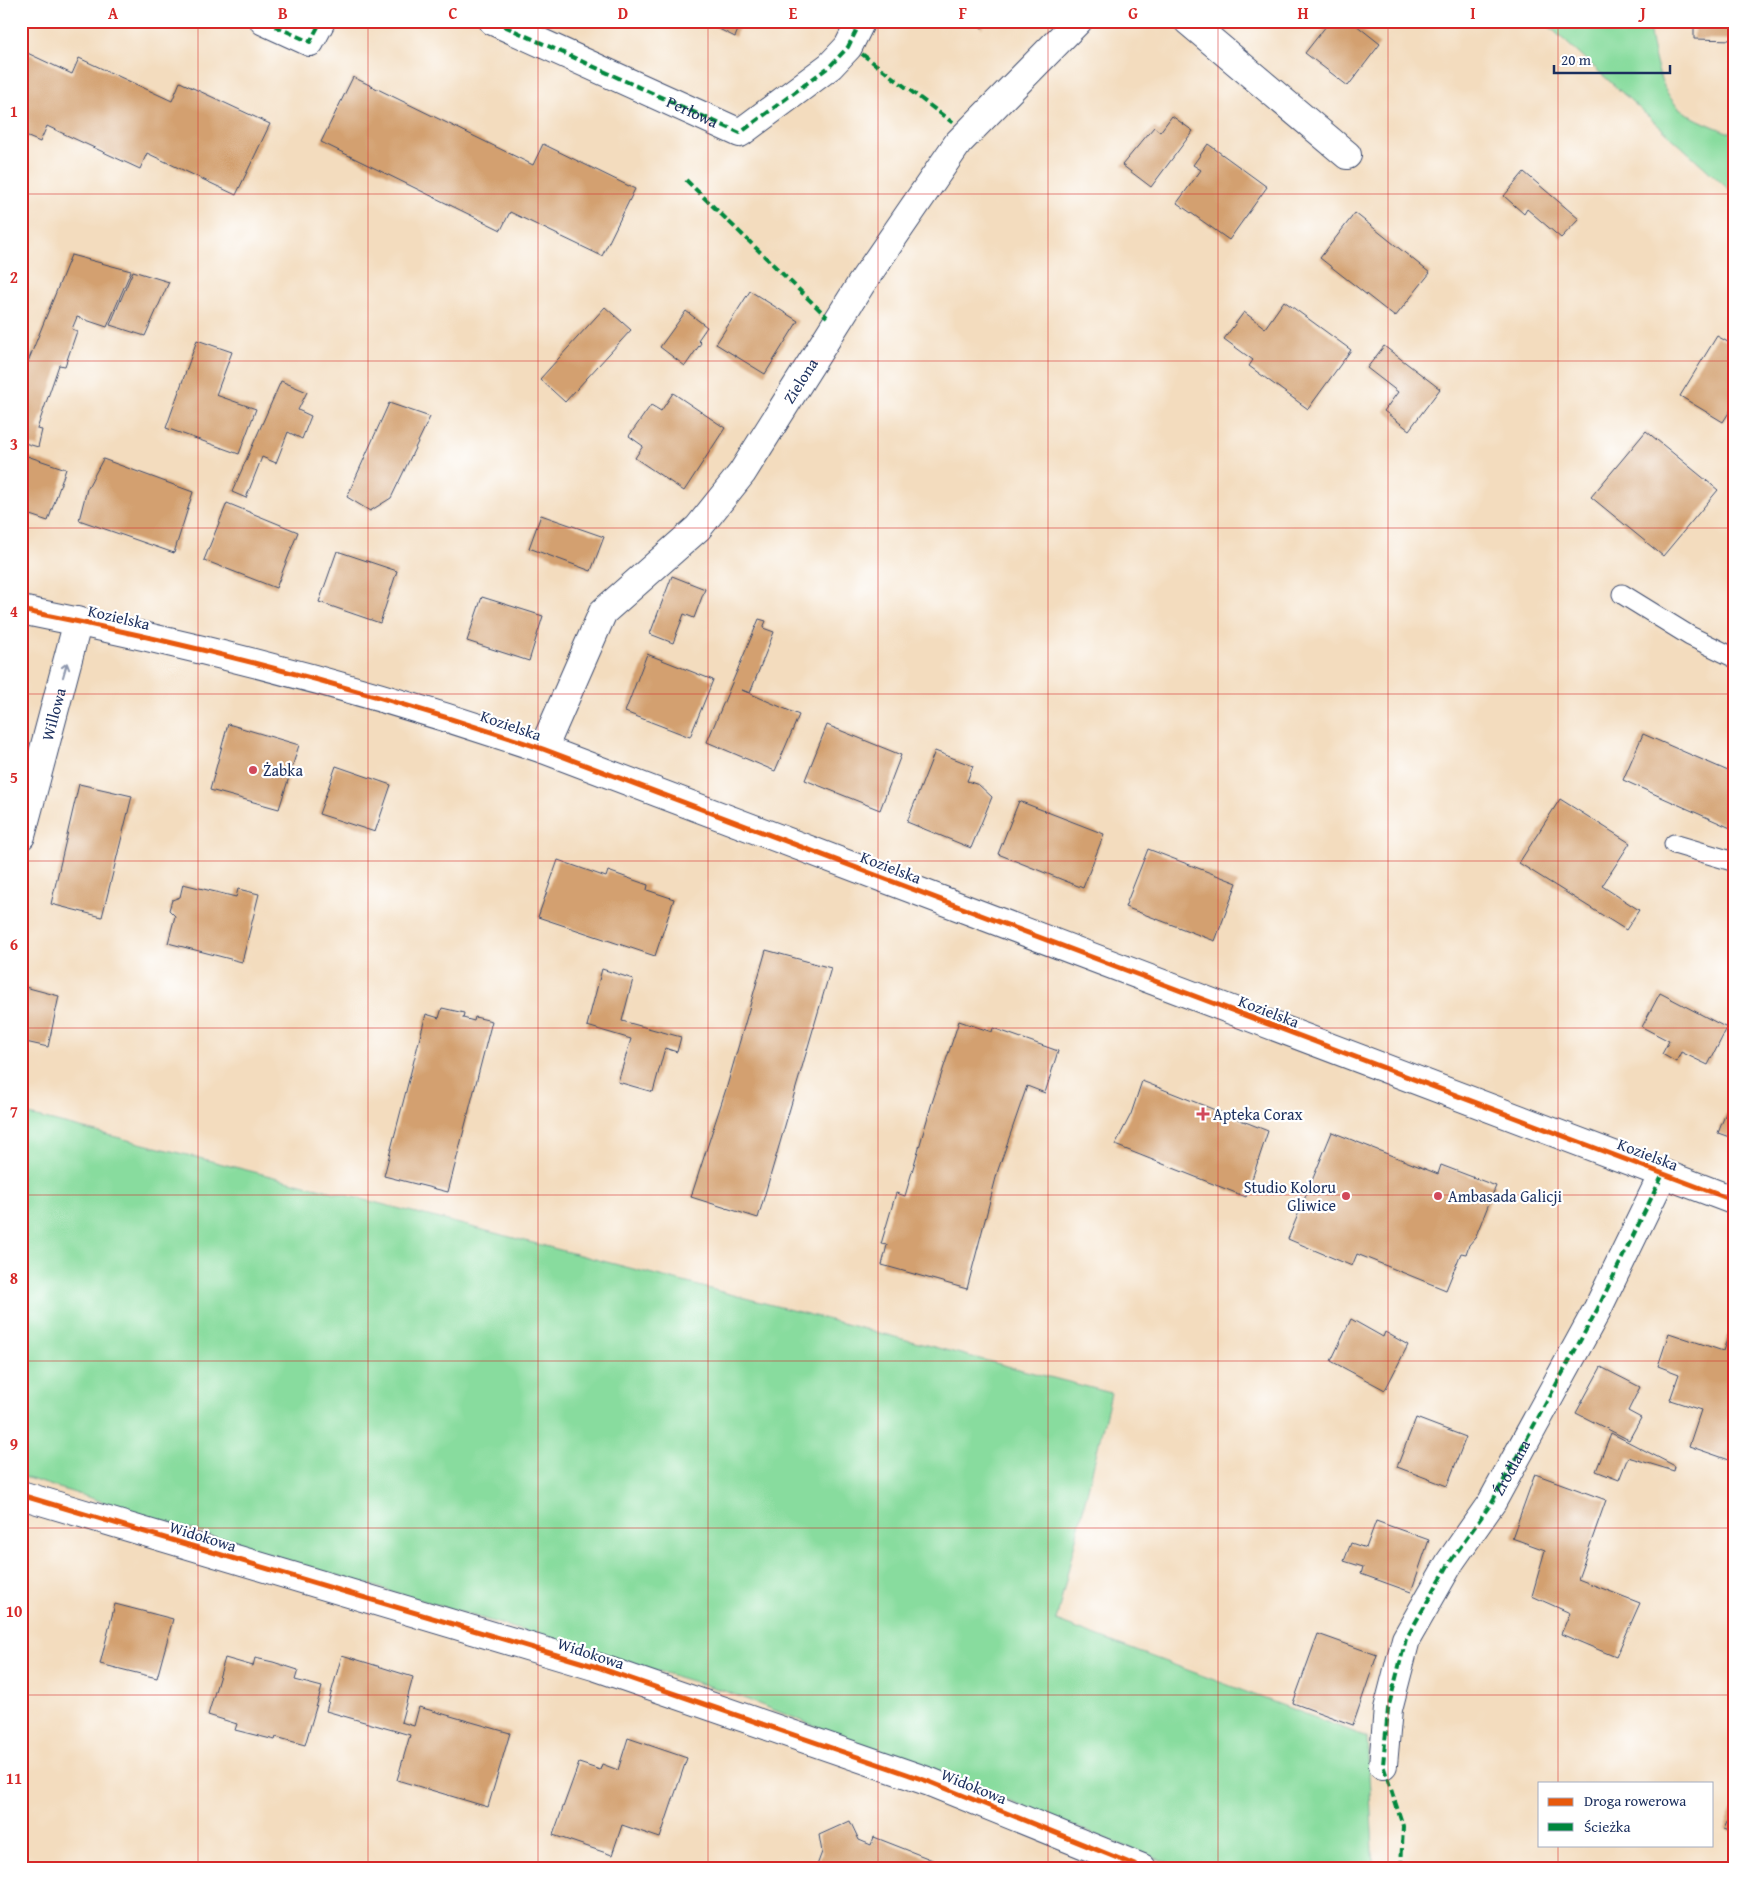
<svg xmlns="http://www.w3.org/2000/svg" width="1756" height="1889" font-family="'Gentium Book Plus',serif">
	<style>
		.green { fill: #88dc9e; stroke: #52867e }
		.building { fill: #d3a070 }
		.lines { fill: none; stroke-linecap: round; stroke-linejoin: round }
		.service-casing { stroke: #3b496c; stroke-width: 21 }
		.minor-casing { stroke: #3b496c; stroke-width: 30 }
		.tertiary-casing { stroke: #3b496c; stroke-width: 30 }
		.service { stroke: #fff; stroke-width: 19 }
		.minor { stroke: #fff; stroke-width: 28 }
		.tertiary { stroke: #fff; stroke-width: 28 }
		.quiet { stroke: #00873e; stroke-width: 4; stroke-dasharray: 8 4; stroke-linecap: butt }
		.cycleway-casing { stroke: #fff; stroke-width: 8 }
		.cycleway { stroke: #e8590c; stroke-width: 5 }
		.oneway { stroke: #8d97ae }
		.grid { fill: none; stroke: #d62828; stroke-width: 1; stroke-opacity: 0.55 }
		.poi-dot { fill: #d1495b; stroke: #fff; stroke-width: 2 }
		.labels { text-anchor: middle; stroke-width: 4.5; stroke-linejoin: round; paint-order: stroke }
		.street-label { font-size: 16px; fill: #1b2f5e; stroke: #fff }
		.poi-label { font-size: 16px; fill: #1b2f5e; stroke: #fff; text-anchor: start }
		.neatline { fill: none; stroke: #d62828; stroke-width: 2 }
		.grid-label { font-size: 16px; text-anchor: middle; font-weight: bold; fill: #d62828 }
	</style>
	<rect width="100%" height="100%" fill="#fff"/>
	<filter id="ink" filterUnits="userSpaceOnUse"><feTurbulence type="fractalNoise" baseFrequency=".02" numOctaves="2"/><feDisplacementMap in="SourceGraphic" scale="10" xChannelSelector="R" yChannelSelector="G"/><feConvolveMatrix kernelMatrix="1 2 1 2 8 2 1 2 1" color-interpolation-filters="sRGB"/></filter>
	<filter id="wash" filterUnits="userSpaceOnUse"><feTurbulence type="fractalNoise" baseFrequency=".0096" numOctaves="4" result="noise"/><feDisplacementMap in="SourceGraphic" scale="20" xChannelSelector="R" yChannelSelector="G"/><feGaussianBlur stdDeviation="1.12" result="paint"/><feColorMatrix in="noise" values="0 0 0 0 0 0 0 0 0 0 0 0 0 0 0 0 0 1.4 0 .05"/><feComposite in="paint" operator="in"/></filter>
	<g filter="url(#wash)">
		<rect width="100%" height="100%" fill="#f3dcbe"/>
		<path class="green" d="M1543,21h105c5,28 10,72 34,89 13,10 31,16 45,22h8v63z
			M21,1113l439,111 651,169 -55,228 311,116 7,131h-193l-456,-177 -412,-123 -292,-92z"/>
		<g id="blocks">
			<path class="building" d="M703,21h39l-7,16z
				M974,21h13l-5,7z
				M1330,21h21l29,23 -32,42 -43,-33z
				M1694,21h41v19l-41,-1z
				M21,50l51,24 7,-16 93,43 8,-19 90,42 -34,71 -89,-42 -7,16 -93,-43 -7,16 -19,-8z
				M353,77l180,88 10,-21 92,45 -33,67 -92,-44 -9,18 -180,-88z
				M1172,116l21,15 -42,56 -29,-22 32,-38 6,5z
				M1208,144l59,43 -38,53 -52,-37 24,-33 -8,-5z
				M1524,172l55,47 -18,19 -34,-29 -3,5 -20,-18z
				M1355,213l75,60 -35,44 -75,-59z
				M71,255l60,16 -24,56 -30,-10 -5,12 5,2 -12,35 -6,-1 -22,64 5,1 -4,17 -17,-5v-63z
				M133,271l36,11 -24,54 -35,-11z
				M750,291l48,30 -33,53 -49,-30z
				M1284,301l67,49 -43,59 -59,-43 4,-6 -29,-21 20,-27 21,16z
				M605,307l26,23 -66,72 -25,-23z
				M686,311l21,16 -9,13 3,3 -16,23 -25,-19z
				M1717,336l18,10v57l-12,19 -43,-26z
				M197,340l35,12 -16,43 40,14 -17,45 -73,-26z
				M1384,346l56,43 -31,41 -25,-19 14,-19 -31,-24z
				M281,381l26,11 -9,18 13,6 -9,23 -14,-7 -12,31 -14,-6 -16,41 -14,-6z
				M673,393l52,35 -41,63 -49,-33 8,-12 -14,-10 22,-31 10,6z
				M389,403l41,14 -39,81 -21,13 -23,-14z
				M1646,431l72,59 -55,66 -72,-59z
				M21,454l45,15 -18,52 -27,-9z
				M103,459l90,33 -19,61 -95,-33 8,-31z
				M227,503l71,29 -22,56 -72,-28z
				M541,515l63,22 -13,34 -62,-23z
				M337,551l60,20 -17,52 -61,-21z
				M672,576l33,13 -11,29 -10,-4 -11,29 -23,-9z
				M482,597l61,19 -14,45 -62,-20z
				M759,619l7,2 -3,7 11,4 -24,61 -8,-3 57,25 -24,56 -68,-29z
				M647,654l66,26 -23,57 -65,-25z
				M228,724l71,21 -20,64 -69,-19z
				M827,725l74,30 -21,55 -75,-30z
				M1643,734l92,40v56l-112,-50z
				M935,751l38,15 -6,15 12,4 13,12 -21,51 -64,-26z
				M336,766l55,19 -16,47 -56,-18z
				M79,784l53,12 -30,121 -51,-13z
				M1560,799l70,44 -28,43 37,24 -13,20 -107,-67z
				M1019,801l85,33 -21,54 -85,-34z
				M1148,849l89,34 -22,58 -90,-34z
				M558,860l48,17 2,-6 40,14 -1,5 27,9 -19,57 -117,-39z
				M183,884l53,13 2,-8 21,5 -17,68 -74,-19 7,-27 -6,-6 3,-10 8,-3z
				M766,950l65,18 -73,250 -67,-21 36,-111z
				M602,969l31,10 -11,42 59,16 -4,15 -12,-4 -12,44 -35,-10 13,-43 -44,-13z
				M21,986l38,10 -11,51 -27,-6z
				M1660,993l67,35 -19,37 -27,-13 -5,10 -14,-8 7,-13 -27,-14z
				M442,1008l22,5 -1,5 11,3 1,-4 17,4 -44,171 -64,-16 42,-162 13,4z
				M959,1021l33,11 1,-4 65,23 -13,42 -18,-7 -29,84 -31,119 -85,-24 5,-20 -6,-1 15,-51 9,3 26,-90z
				M1142,1081l126,50 -22,66 -131,-52 16,-31z
				M1735,1090v49l-17,-6z
				M1332,1132l106,42 3,-9 55,21 -21,52 -6,7 -3,9 -5,-1 -15,37 -89,-36 -5,12 -64,-27z
				M1735,1316v146l-46,-16 12,-36 -31,-10 9,-26 -21,-8 11,-33 54,18z
				M1351,1319l32,18 2,-5 23,13 -23,45 -54,-29z
				M1601,1367l39,20 -12,24 13,7 -12,22 -53,-27z
				M1416,1418l50,19 -19,49 -50,-19z
				M1611,1433l64,33 -1,5 -46,-14 -9,23 -23,-9z
				M1535,1474l71,26 -28,79 62,24 -24,54 -55,-23 9,-21 -38,-17 13,-46 -33,-12z
				M1376,1521l53,19 -18,52 -50,-18 2,-7 -19,-6 7,-18 15,5z
				M115,1604l58,15 -16,59 -57,-14z
				M1318,1634l59,21 -24,70 -60,-22z
				M342,1655l71,22 -12,45 13,4 5,-19 91,26 -22,74 -91,-27 13,-45 -84,-24z
				M225,1658l28,8 2,-8 18,4 25,8 -3,10 27,7 -17,58 -29,-8 -1,3 -40,-10 2,-6 -29,-9z
				M628,1738l59,20 -27,80 -38,-13 -10,30 -59,-20 26,-72 21,7 2,-6 16,6z
				M1735,1804v29l-11,-4z
				M850,1821l9,19 12,5 3,-8 79,31h-137l6,-16 -3,-17z"/>
		</g>
	</g>
	<g filter="url(#ink)">
		<use href="#blocks" fill-opacity="0" stroke="#3b496c" stroke-width="1"/>
		<g class="lines">
			<defs>
				<path id="service" d="M1622,594l68,42 45,22
					M1674,844l61,18"/>
				<g id="minor">
					<path d="M264,21l46,21 11,-21"/>
					<path id="s1" d="M493,21l247,112 90,-67 18,-19 13,-26"/>
					<path d="M1188,21l159,134"/>
					<path id="s2" d="M543,749l60,-137 95,-84 44,-55 119,-189 97,-141 120,-122"/>
					<path id="s3" d="M21,836l57,-215"/>
					<path d="M21,1495l576,172 333,115 212,86"/>
					<path id="s4" d="M1383,1765l5,-56 18,-70 44,-77 42,-60 105,-192 66,-136"/>
				</g>
				<path id="tertiary" d="M21,610c177,35 351,81 522,139l1192,452"/>
			</defs>
			<use href="#service" class="service-casing"/>
			<use href="#minor" class="minor-casing"/>
			<use href="#tertiary" class="tertiary-casing"/>
			<use href="#service" class="service"/>
			<use href="#minor" class="minor"/>
			<use href="#tertiary" class="tertiary"/>
			<path class="quiet" d="M264,21l46,21 11,-21
				M493,21l247,112 90,-67 18,-19 13,-26
				M862,54l91,69
				M686,180l141,137
				M1401,1868l2,-42 -20,-61 5,-56 18,-70 44,-77 42,-60 105,-192 66,-136"/>
			<defs>
				<path id="cycleway" d="M21,610c177,35 351,81 522,139l1192,452
					M21,1495l576,172 333,115 212,86"/>
			</defs>
			<use href="#cycleway" class="cycleway-casing"/>
			<use href="#cycleway" class="cycleway"/>
		</g>
		<defs><path id="oneway-shaft" d="M-6 0H5M1.5-3L5.5 0L1.5 3" fill="none" stroke-width="1.6" stroke-linecap="round" stroke-linejoin="round" transform="scale(1.25)"/></defs>
		<use class="oneway" href="#oneway-shaft" transform="translate(65 670) rotate(-74)"/>
	</g>
	<path class="grid" d="M198,21v1847M368,21v1847M538,21v1847M708,21v1847M878,21v1847M1048,21v1847M1218,21v1847M1388,21v1847M1558,21v1762M21,194h1714M21,361h1714M21,528h1714M21,694h1714M21,861h1714M21,1028h1714M21,1195h1714M21,1361h1714M21,1528h1714M21,1695h1714M1558,1845v23"/>
	<g class="poi-dot">
		<circle cx="253" cy="770" r="5"/>
		<path d="M1200.5 1106.5h5v5h5v5h-5v5h-5v-5h-5v-5h5z"/>
		<circle cx="1346" cy="1196" r="5"/>
		<circle cx="1438" cy="1196" r="5"/>
	</g>
	<g class="labels">
		<g class="street-label">
			<text dy="6" stroke="none"><textPath href="#s1" startOffset="219">Perłowa</textPath></text>
			<text dy="6" stroke="none"><textPath href="#s2" startOffset="456">Zielona</textPath></text>
			<text transform="translate(119 617) rotate(13)" y="6">Kozielska</text>
			<text dy="6" stroke="none"><textPath href="#s3" startOffset="126">Willowa</textPath></text>
			<text transform="translate(511 725) rotate(19)" y="6">Kozielska</text>
			<text transform="translate(891 867) rotate(21)" y="6">Kozielska</text>
			<text transform="translate(1269 1011) rotate(21)" y="6">Kozielska</text>
			<text transform="translate(1648 1154) rotate(21)" y="6">Kozielska</text>
			<text dy="6" stroke="none"><textPath href="#s4" startOffset="330">Źródlana</textPath></text>
			<text transform="translate(203 1536) rotate(17)" y="6">Widokowa</text>
			<text transform="translate(591 1653) rotate(18)" y="6">Widokowa</text>
			<text transform="translate(974 1786) rotate(22)" y="6">Widokowa</text>
		</g>
		<g class="poi-label">
			<text x="263" y="776">Żabka</text>
			<text x="1213" y="1120">Apteka Corax</text>
			<text x="1336" y="1193" text-anchor="end">Studio Koloru<tspan x="1336" dy="18">Gliwice</tspan></text>
			<text x="1448" y="1202">Ambasada Galicji</text>
		</g>
	</g>
	<rect width="1756" height="1889" fill="none" stroke="#fff" stroke-width="55"/>
	<rect x="1538" y="1782" width="175" height="65" fill="#ffffff" stroke="#a4acbf"/>
	<rect x="1548" y="1798" width="25" height="8" fill="#e8590c" stroke="#a4acbf"/>
	<text x="1584" y="1806" font-size="15" fill="#1b2f5e">Droga rowerowa</text>
	<rect x="1548" y="1823" width="25" height="8" fill="#00873e" stroke="#a4acbf"/>
	<text x="1584" y="1832" font-size="15" fill="#1b2f5e">Ścieżka</text>
	<path d="M1554 65v8h116v-8" fill="none" stroke="#1b2f5e" stroke-width="2.5"/>
	<text x="1561" y="65" font-size="15" fill="#1b2f5e" stroke="#ffffff" stroke-width="4" paint-order="stroke">20 m</text>
	<rect x="28" y="28" width="1700" height="1834" class="neatline"/>
	<g class="grid-label">
		<text x="113" y="19">A</text>
		<text x="283" y="19">B</text>
		<text x="453" y="19">C</text>
		<text x="623" y="19">D</text>
		<text x="793" y="19">E</text>
		<text x="963" y="19">F</text>
		<text x="1133" y="19">G</text>
		<text x="1303" y="19">H</text>
		<text x="1473" y="19">I</text>
		<text x="1643" y="19">J</text>
		<text x="14" y="117">1</text>
		<text x="14" y="283">2</text>
		<text x="14" y="450">3</text>
		<text x="14" y="617">4</text>
		<text x="14" y="783">5</text>
		<text x="14" y="950">6</text>
		<text x="14" y="1117">7</text>
		<text x="14" y="1284">8</text>
		<text x="14" y="1450">9</text>
		<text x="14" y="1617">10</text>
		<text x="14" y="1784">11</text>
	</g>
</svg>
